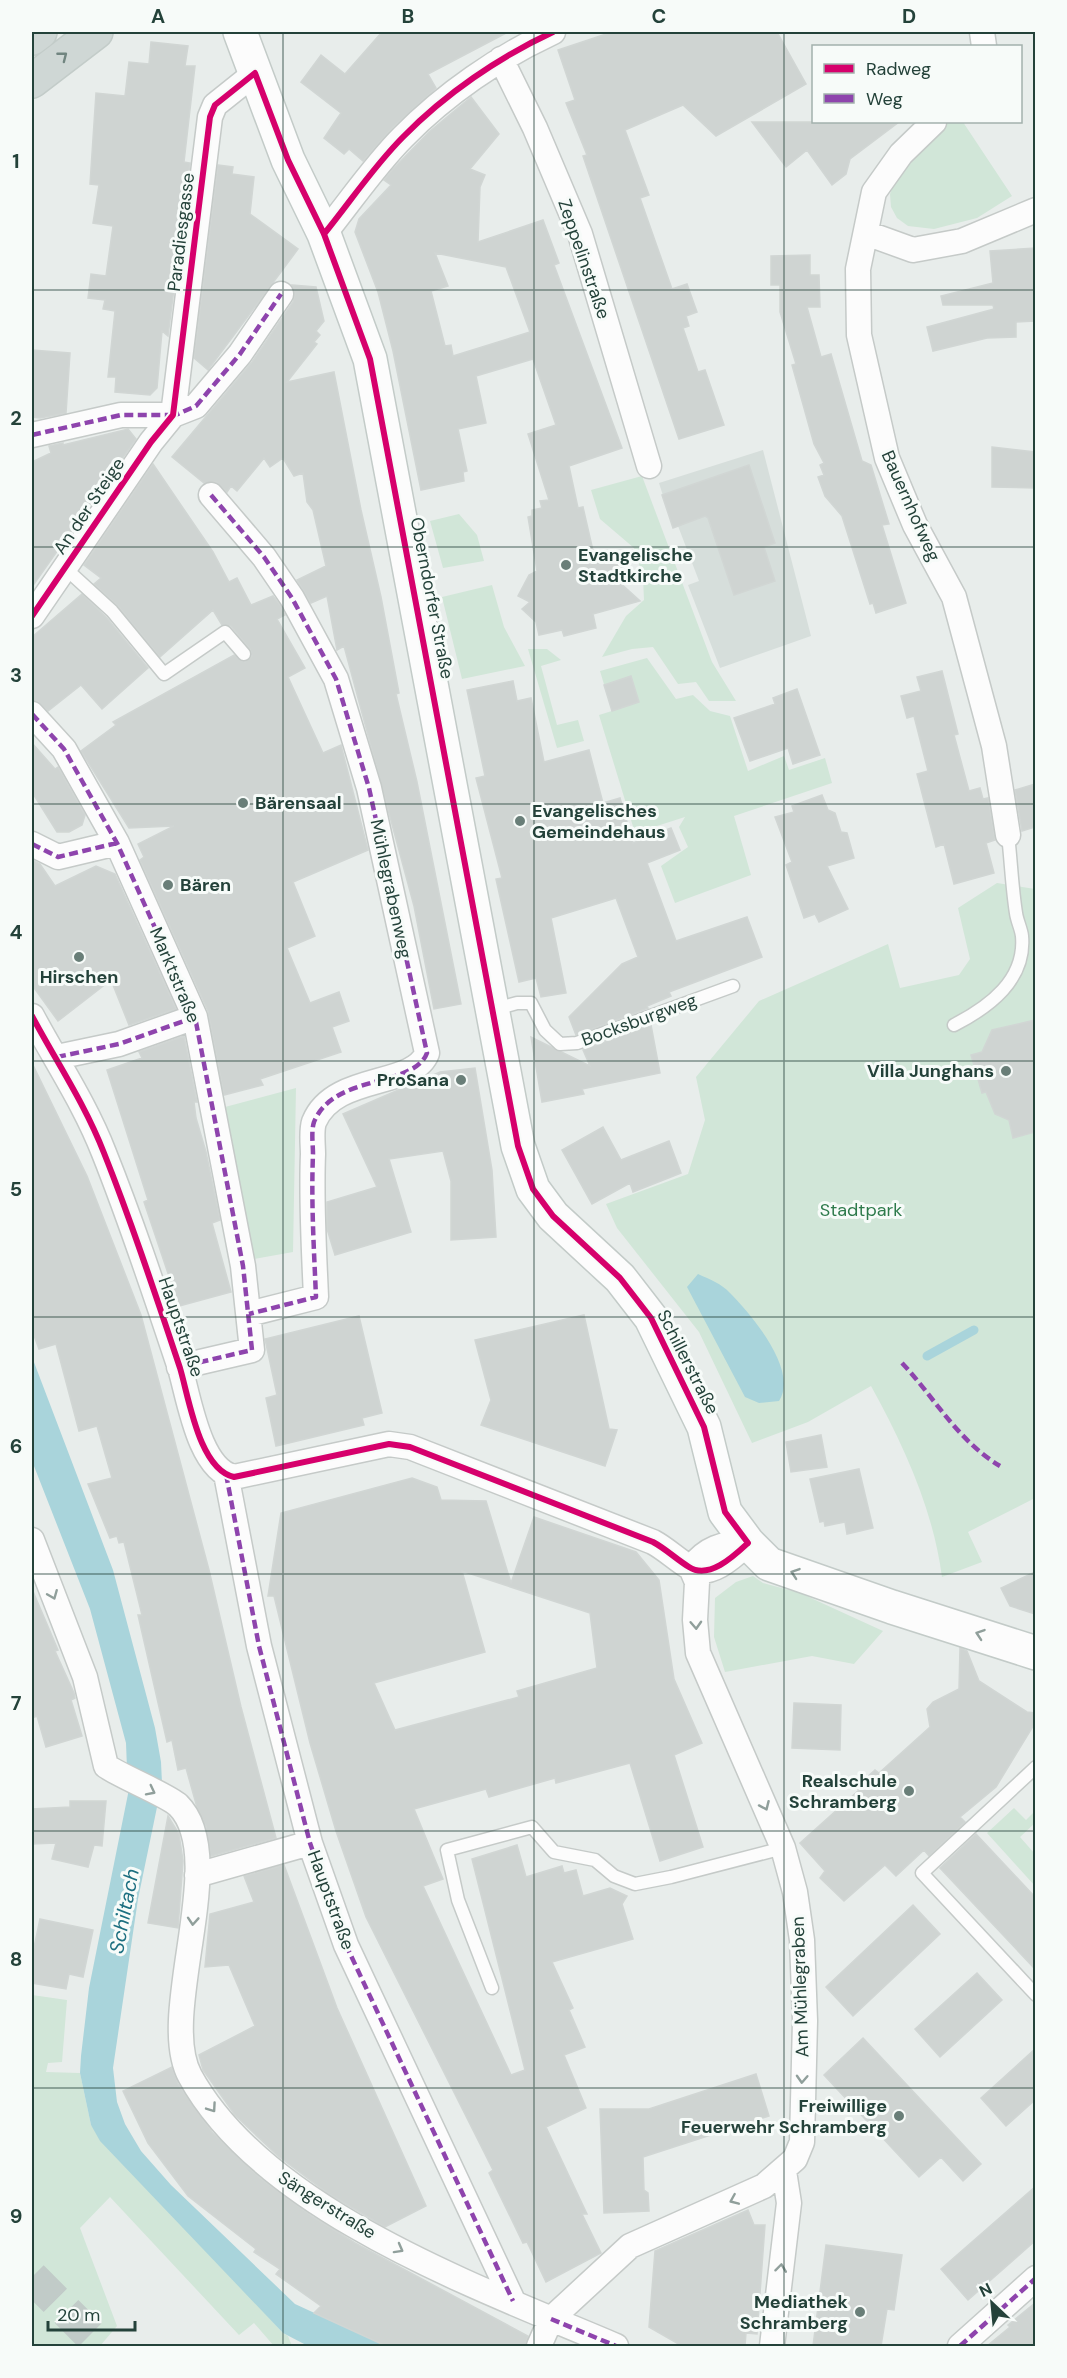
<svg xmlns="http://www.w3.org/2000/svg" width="1067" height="2378" font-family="'DM Sans',sans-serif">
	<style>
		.built { fill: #d6dedb }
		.green { fill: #d1e6d8 }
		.water { fill: #a9d4db }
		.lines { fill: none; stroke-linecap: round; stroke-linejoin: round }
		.stream { stroke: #a9d4db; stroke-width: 9 }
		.building { fill: #cfd4d2; stroke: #d1d6d4; stroke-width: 1.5; fill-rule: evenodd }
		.secondary-tunnel { stroke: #c1cbc8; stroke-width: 33; stroke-dasharray: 33 16; stroke-linecap: butt }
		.lane-casing { stroke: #c5cac8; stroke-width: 15 }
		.street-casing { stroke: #c5cac8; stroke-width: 27 }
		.secondary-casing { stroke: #c3cbc8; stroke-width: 36 }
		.primary-casing { stroke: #c3ccc9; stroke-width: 36 }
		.lane { stroke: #fcfcfc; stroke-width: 12 }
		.street { stroke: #fcfcfc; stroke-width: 24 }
		.secondary { stroke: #fcfcfc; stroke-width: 33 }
		.primary { stroke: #cfd7d5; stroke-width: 33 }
		.quiet { stroke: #8e44ad; stroke-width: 4.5; stroke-dasharray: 9 4.5; stroke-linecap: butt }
		.cycleway-casing { stroke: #f7fbf9; stroke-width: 10 }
		.cycleway { stroke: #d6006c; stroke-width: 6 }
		.oneway { stroke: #718580 }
		.oneway2 { stroke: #909f9b }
		.grid { fill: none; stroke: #24423a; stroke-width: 1.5; stroke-opacity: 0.55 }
		.poi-dot { fill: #697e78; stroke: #f7fbf9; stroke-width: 2 }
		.labels { text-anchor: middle; stroke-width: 6; stroke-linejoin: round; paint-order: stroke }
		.street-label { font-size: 18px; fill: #24423a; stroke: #f7fbf9 }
		.poi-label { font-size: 18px; font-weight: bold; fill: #24423a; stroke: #f7fbf9; text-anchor: end }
		.park-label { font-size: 18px; fill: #2d7a4b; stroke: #f7fbf9 }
		.water-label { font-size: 20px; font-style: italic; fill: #1c6f80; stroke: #f7fbf9 }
		.neatline { fill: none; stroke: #24423a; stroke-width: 2 }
		.grid-label { font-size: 20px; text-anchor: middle; font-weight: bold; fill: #24423a }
	</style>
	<rect width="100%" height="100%" fill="#e8edeb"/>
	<path class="built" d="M763,450l48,186 -91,32 -32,-83 11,-4 -21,-55 -5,1 -14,-44z"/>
	<path class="green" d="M949,122h14l49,74 -35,22 -43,11 -26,-3 -11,-8 -6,-11 -1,-13 6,-15z
		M642,476l70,186 24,39h-27l-13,-19 -18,2 -25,-37 -21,2 -30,8 24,-41 18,-16 -1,-23 -9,-29 -34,-29 -9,-29z
		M459,514l18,21 7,26 -41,7 -13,-47z
		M492,585l12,42 21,39 -63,13 -20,-82z
		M528,649h19l14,11 -20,6 16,59 21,-5 6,21 -27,7z
		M647,658l29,41 17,-4 17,16 20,5 18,55 36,-15 5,14 36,-12 7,25 -98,33 17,59 -76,28 -14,-37 27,-19 -9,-20 6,-10 -50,16 -36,-118 13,-4 -12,-40z
		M997,883l38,6v609l-67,34 14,30 -40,15c-9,-68 -38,-131 -71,-191l-63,36 -56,21 -53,-111 -82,-104 -11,-24 82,-30 17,-54 -9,-43 63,-76 129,-57 12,44 59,-13 11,-16 -12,-51z
		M296,1088l-3,164 -39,7 -29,-152z
		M753,1576l10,7 37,10 83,38 -29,33 -42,-8 -87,16 -11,-35 1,-39 21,-16z
		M1014,1808l12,12 9,-9v12l-15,14 15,17v32l-48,-53z
		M32,1995l35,5 -5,62 -14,1 -2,9 34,1 11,52 192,208 5,3 4,10h-18l-20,-23 -15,12 -129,-138 -30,31 37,98 -17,20h-68z"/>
	<path class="water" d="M698,1274c11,5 24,10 32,19 22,22 69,78 49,108l-20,2 -14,-6 -58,-110z
		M32,1357l81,213 42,158 6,34 1,21 -24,116 -25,169 4,34 8,22 16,27 30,34 124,119 91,42h-78l-25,-13 -183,-192 -9,-16 -11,-52 1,-17 8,-68 39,-194 -2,-51 -36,-134 -58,-148z"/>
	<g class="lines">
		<path class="stream" d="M927,1356l47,-26"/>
	</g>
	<path class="building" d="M382,32h126l-80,42 8,14 -43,39 -30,34 -14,-12 -5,5 -20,-16 17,-25 -40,-31 20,-27 24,19z
		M612,32h165l29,52 -90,52 -33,-31 -58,25 24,65 -9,3 32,91 15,-5 10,28 -11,4 3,10 -6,2 15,44 7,-2 19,55 -45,14 -96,-283 4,-1 -21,-52 9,-3 -17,-50z
		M151,42l37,4 -3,20h10l-11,96 6,1 -22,173 -6,-5 -5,57 -7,7 -35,-3 1,-15h-8l7,-66 -12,-2 2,-9 -17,-2 3,-24 15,2 7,-50 -20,-3 6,-38 -9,-1 6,-91 29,3 4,-34 20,2z
		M471,97l28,37 -29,35 15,6 -5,12 -2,55 65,-22 16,43 -5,2 68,183 -53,18 9,42 5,-1 11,48 33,14 -10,11 23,21 -47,13 3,14 -32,8 -2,-6 -23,5 -3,-13 -14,-13 8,-7 -12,-6 11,-21 8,-4 -9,-54 4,-1v-6l10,-2 -2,-7 9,-1 -21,-66 28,-9 -23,-66 -57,17 10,47 -28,6 9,42 -4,1 1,9 -43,9 -28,-139 -15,-59 -23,-60 4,-13 32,-34 -7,-5 9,-11 36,-37zM435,253l71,14 24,65 -77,24 -2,-11 -6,1 -14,-55 17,-5z
		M752,122h147l-49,37 -4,15 -14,11 -25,-35 -21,17z
		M218,165l15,2 -1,7 22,3 -4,37 48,35 -90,121 -14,-12z
		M1035,248v73l-19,1v15l-29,1 -54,13 -6,-24 67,-18 -1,-4h-50l-2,-9 52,-13 -3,-32z
		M810,255v20h9l1,32h-13l14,50 10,-3 31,107 9,4 18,59 -7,1 24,78 -30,10 -3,-10 -3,1 -28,-88 -17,-20 -7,-19 6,-2 -4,-10 4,-2 -10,-19 -22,-79 4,-1 -16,-52v-27h-9v-29z
		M292,285l24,2 8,34 -8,10 4,4 -6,7 3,2 -30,38 47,-10 27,138 20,87 18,96 -3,1 21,88 44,222 -27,5 -20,-103 -70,-260 -7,4 -10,-54 -16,7 -14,-23 29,-14 -13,-56 -6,-8 -4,-29 -9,3 -11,-18 -13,9 -6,-9 -27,33 -6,-5 -4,6 -11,-10 -12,1 -32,-26 80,-95 41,-60 2,-8z
		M32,350l38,3 -4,60 -26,5 -8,-1z
		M128,429l8,10 -104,148v-125l19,-9 -2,-7 14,-3v2z
		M992,447l43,5v36l-43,-1z
		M153,464l60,88 16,30 8,-4 14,27 22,-9 7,9 5,10 -8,4 28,49 -17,9 35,76 18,-8 27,105 -75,32 22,54 -28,12 23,55 29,-11 10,29 -17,6 9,25 -81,27 3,6 -39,10 -16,-84 -68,-151 4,-3 -6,-13 36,-18 -45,2 -48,-77 35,-26 -3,-3 121,-67 11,7 7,-6 -2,-7 -19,-23 -9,-1 -9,-15 -53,47 -42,-51 -24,-22 7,-6 -17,-13z
		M749,465l26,78 -11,4 11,34 -41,14 -26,-77 -3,-2 -32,12 -11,-33z
		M82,594l24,23 42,51 -46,41 -21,-24 -33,26 -11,-10 -5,-1v-63z
		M942,671l16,63 -4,1 15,56 11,-3 3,11 5,-1 7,42 -9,3 8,30 -40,11 -10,-40 -8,3 -19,-73 11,-3 -14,-55 -7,2 -6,-22 20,-5 -4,-14z
		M631,676l8,26 -27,9 -8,-26z
		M513,681l4,20 14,-3 13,64 45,-12 14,53 17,-5 13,45 38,-15 9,22 -33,13 29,78 71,-24 15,40 -93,35 2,4 -24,10 1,2 -72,27 -7,-18 53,-53 16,-7 -22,-59 -65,20 15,75 -25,4 -5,-19 -17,4 -23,-103 6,-1 -26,-100 9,-2 -18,-86z
		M797,689l23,66 -27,9 -5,-16 -38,13 -16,-43 41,-14 -2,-6z
		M32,743l23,26 3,-2 27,48 -3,10 -13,7h-12l-25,-40z
		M1035,784v43l-13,4 -7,-41z
		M822,795l6,15 7,3 6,19 6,1 7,25 -27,8 21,43 -29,13 -4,-8 -11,4 -18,-53 6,-3 -17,-45 19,-5 -2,-6z
		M32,860l8,4 15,22 41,-20 19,8 61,135 -47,16 -18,-45 -53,41 -26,-36z
		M1035,1020v112l-22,6 -4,-18 -14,-6 -9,-22 -4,1 -11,-38 11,-3 10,-22z
		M651,1025l9,48 -78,16 2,5 -42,8 -11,-65 59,29 -7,-16z
		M184,1036l13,66h-3l2,16 10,34 14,68 -8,3 19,69 -52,14 -35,-104 4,-2 -41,-130 35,-12 -3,-6z
		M32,1063l55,113 54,139 68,255 32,137 35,131 -65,18 -5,-30 -8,-15 -12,-43 -8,2 -6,-30 -5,2 -29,-127h4l-18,-73 -5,1 -2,-7 -7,2 -22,-54 24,-6 -15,-52 -18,5 -23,-87 -17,5 -7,-19z
		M475,1068l17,102 4,67 -45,3v-59l-8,-30 -54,8 22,73 -76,23 -8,-26v-27l50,-15 -34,-73 97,-42z
		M603,1127l18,33 48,-19 12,32 -48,19 -3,-9 -38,21 -30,-54z
		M584,1315l25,114 8,1 -12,36 -124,-41 10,-25 -16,-60z
		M359,1316l23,97 -20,5 2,7 -88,21 -10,-48 11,-3 -12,-56z
		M821,1435l6,32 -36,5 -5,-30z
		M859,1469l14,59 -26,6 -2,-12 -20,4 -1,-5 -4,1 -10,-43z
		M412,1478l25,9 4,13 45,1 25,82 23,-66 102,35 23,28 15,99 28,64 -28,12 29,92 -43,14 -30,-98 -74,20 -1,-5 -66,19 -3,-8 -72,20 29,70 -20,7 88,189 14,-5 -53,-211 45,-14 9,32 36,-11 2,7 12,-3 7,26 27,-8 17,8 -5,8 11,35 -81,23 21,46 -4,2 16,37 -21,8 22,53 -40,19 41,87h-5l19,39 -55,29 -19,-40 -4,1 -34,-70 4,-3 -127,-253 -30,-86 -26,-88 -36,-147h-6l13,-83zM462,1571l128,42 7,55 -80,23 2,6 -124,33 -21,-47 111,-31z
		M1035,1572v42l-25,-8 -9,-18z
		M32,1589l26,61 -3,1 19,42 1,5 -4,2 11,36 -36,11 -9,-31 -5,2z
		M960,1648l7,3 12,30 48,31 8,1v10l-39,64 -36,30 5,5 -36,34 -5,-6 -28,26 -11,-11 -41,36 -24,-23 5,-7 -25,-28 59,-53 -3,-3 19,-17 4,3 51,-46 -3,-18 6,-7 26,-13z
		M794,1703l47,2 -1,45 -48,-2z
		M70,1801h36l-4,45 -8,-1 -6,22 -36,-8 4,-16 -24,1v-35l38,-2z
		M168,1816l11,18 4,27 -5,67 -30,-5z
		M976,1834l59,63v72l-95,-101z
		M284,1865l53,143 89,198 -41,21 -56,-33 -51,-38 -43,-41 -32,-45 -4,-15 56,-29 -26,-61 -24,2 5,-53 44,-12 -10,-26z
		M913,1905l27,29 -87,82 -27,-29z
		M40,1919l53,11 -10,47 -14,-3 -3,15 -34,-6v-26z
		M977,1973l25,27 -62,57 -25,-28z
		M863,2038l118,126 -18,17 -22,-24 -22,20 -95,-102z
		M1035,2049v51l-29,26 -25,-28z
		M172,2067l6,17 34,48 48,46 53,39 42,26 173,93 -3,10h-139l-72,-33 7,-7 -45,-32 4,-5 -26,-17 2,-3 -68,-53 -40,-53 -25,-52z
		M756,2074l13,42 -126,41 1,33 4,3 1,18 -45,2 -4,-104h49z
		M1035,2187v54l-67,59 -27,-31z
		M748,2210l6,15h11l-8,109 -11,-1 -1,13h-63l-33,-19 6,-76z
		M826,2245l76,10 -8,55 -7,-1 -6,37h-68z
		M1035,2303v43h-48l23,-19 -2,-2z"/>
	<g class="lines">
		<path class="secondary-tunnel" d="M32,2277l69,69"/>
		<defs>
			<path id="lane" d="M65,568l47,43 52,63 61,-42 19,22
				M495,1009l22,-6h14l14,27 15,14 17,-1 156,-57
				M954,1025c35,-18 72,-45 68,-89 -1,-8 -5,-15 -6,-23 -4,-25 -5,-52 -8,-78
				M1036,1767l-114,106 114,122
				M492,1988l-34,-88 -11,-50 85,-23 22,25 41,8 19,16 21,8 36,-7 112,-29"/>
			<path id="street" d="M982,32l2,14
				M501,59l34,69 45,106 69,232
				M934,122l-33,32 -27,38 -16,77 1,66 28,123 28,67 39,72 40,149 14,89
				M866,233l47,17 49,-9 74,-31
				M324,234c26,-32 50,-68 79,-97 42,-43 96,-80 150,-105
				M173,415l37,-298 5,-12 40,-32
				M32,435l89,-20h52
				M211,495l53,62 28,41 44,81 33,109 58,265c-13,35 -93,20 -113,69 -3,9 -1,23 -1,32 -2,48 1,96 3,143l-67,17
				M32,616l119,-174 22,-27 23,-9 44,-52 41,-60
				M32,714l32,35 53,94 78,174 48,249 9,84 -73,17
				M32,844l26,13 59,-14
				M32,1016c24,45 53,88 72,137 28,70 52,143 76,215 9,30 19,101 54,109l155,-33 21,3 243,95c13,7 23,17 36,25 20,13 45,-11 59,-24
				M57,1057l62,-13 76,-27
				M226,1474l33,172 51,197 36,102 167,356
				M32,1540l53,137 21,89c16,11 61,29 72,39 53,52 -22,209 12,271 74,135 290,212 426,270
				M691,1568c15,-20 31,-25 57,-25
				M197,1875l113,-32
				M539,2346l12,-27 79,-73 134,-60 31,-27 7,-17 3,-121 -3,-81 -7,-48 -12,-44 -85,-195 -3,-33 2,-38 -6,-14
				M772,2346l17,-143 -5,-32
				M960,2346l76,-68"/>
			<path id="secondary" d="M240,32l48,128 36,74 46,125 148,787 15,43 20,27 67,62 31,40 53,109 21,85 23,31 21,21 123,43 144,46"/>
			<path id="primary" d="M32,38l8,-6
				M32,81l64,-49"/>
		</defs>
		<use href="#lane" class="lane-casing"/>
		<use href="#street" class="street-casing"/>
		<use href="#secondary" class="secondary-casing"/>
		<use href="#primary" class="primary-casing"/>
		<use href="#lane" class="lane"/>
		<use href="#street" class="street"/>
		<use href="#secondary" class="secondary"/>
		<use href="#primary" class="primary"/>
		<path class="quiet" d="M171,417l25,-11 44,-52 41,-60
			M32,435l89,-20h52
			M211,495l53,62 28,41 44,81 33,109 58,265c-13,35 -93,20 -113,69 -3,9 -1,23 -1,32 -2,48 1,96 3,143l-67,17
			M32,714l32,35 53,94 78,174 48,249 9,84 -73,17
			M32,844l26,13 59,-14
			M57,1057l62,-13 76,-27
			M902,1363c32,34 56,78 98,103
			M226,1474l33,172 51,197 36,102 167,356
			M551,2319l65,27
			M960,2346l76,-68"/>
		<defs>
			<path id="cycleway" d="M324,234c26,-32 50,-68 79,-97 42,-43 96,-80 150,-105
				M32,616l119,-174 22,-27 37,-298 5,-12 40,-32 33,87 36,74 46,125 148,787 15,43 20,27 67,62 31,40 53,109 21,85 23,31c-14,13 -39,37 -59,24 -13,-8 -23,-18 -36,-25l-243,-95 -21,-3 -155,33c-35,-8 -45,-79 -54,-109 -24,-72 -48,-145 -76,-215 -19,-49 -48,-92 -72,-137"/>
		</defs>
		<use href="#cycleway" class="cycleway-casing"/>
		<use href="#cycleway" class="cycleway"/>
	</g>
	<defs><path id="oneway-chevron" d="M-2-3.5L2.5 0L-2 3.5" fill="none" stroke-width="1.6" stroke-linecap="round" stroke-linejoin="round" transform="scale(1.5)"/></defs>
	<use class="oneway" href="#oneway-chevron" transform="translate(63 56) rotate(-38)"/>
	<g class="oneway2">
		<use href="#oneway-chevron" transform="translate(795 1573) rotate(-161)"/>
		<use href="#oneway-chevron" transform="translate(53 1595) rotate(68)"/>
		<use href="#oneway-chevron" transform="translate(696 1625) rotate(87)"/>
		<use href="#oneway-chevron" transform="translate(980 1634) rotate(-161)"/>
		<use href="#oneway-chevron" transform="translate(151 1791) rotate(27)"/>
		<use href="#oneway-chevron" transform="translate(765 1806) rotate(66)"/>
		<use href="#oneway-chevron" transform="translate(193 1921) rotate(94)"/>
		<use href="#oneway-chevron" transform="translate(802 2079) rotate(93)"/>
		<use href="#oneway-chevron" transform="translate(212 2108) rotate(55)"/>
		<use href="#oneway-chevron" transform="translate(734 2200) rotate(157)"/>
		<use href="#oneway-chevron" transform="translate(399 2249) rotate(29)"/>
		<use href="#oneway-chevron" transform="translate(781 2268) rotate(-83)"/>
	</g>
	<path class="grid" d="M283,32v2314M534,32v2314M784,32v2314M32,290h1004M32,547h1004M32,804h1004M32,1061h1004M32,1317h1004M32,1574h1004M32,1831h1004M32,2088h1004"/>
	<g class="poi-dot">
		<circle cx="566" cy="565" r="6"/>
		<circle cx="243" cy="803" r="6"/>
		<circle cx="520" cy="821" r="6"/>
		<circle cx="168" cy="885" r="6"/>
		<circle cx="79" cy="957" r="6"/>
		<circle cx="1006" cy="1071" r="6"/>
		<circle cx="461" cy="1080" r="6"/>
		<circle cx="909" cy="1791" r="6"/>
		<circle cx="899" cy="2116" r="6"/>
		<circle cx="860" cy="2312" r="6"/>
	</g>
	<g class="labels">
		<g class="street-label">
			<text transform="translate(181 232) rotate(-83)" y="6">Paradiesgasse</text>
			<text transform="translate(584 259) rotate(71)" y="6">Zeppelinstraße</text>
			<text transform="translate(89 506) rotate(-56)" y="6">An der Steige</text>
			<text transform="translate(911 506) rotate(66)" y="6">Bauernhofweg</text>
			<text transform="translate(432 598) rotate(79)" y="6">Oberndorfer Straße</text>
			<text transform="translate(391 889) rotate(78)" y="6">Mühlegrabenweg</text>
			<text transform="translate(175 975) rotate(67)" y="6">Marktstraße</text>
			<text transform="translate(639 1020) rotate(-20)" y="6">Bocksburgweg</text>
			<text transform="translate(181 1327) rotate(71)" y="6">Hauptstraße</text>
			<text transform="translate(688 1362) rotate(63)" y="6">Schillerstraße</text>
			<text transform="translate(331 1900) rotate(70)" y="6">Hauptstraße</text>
			<text transform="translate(800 1987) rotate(-92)" y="6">Am Mühlegraben</text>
			<text transform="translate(327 2205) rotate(32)" y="6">Sängerstraße</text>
		</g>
		<g class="poi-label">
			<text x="578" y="561" text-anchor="start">Evangelische<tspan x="578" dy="21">Stadtkirche</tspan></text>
			<text x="255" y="809" text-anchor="start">Bärensaal</text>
			<text x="532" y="817" text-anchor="start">Evangelisches<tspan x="532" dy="21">Gemeindehaus</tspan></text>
			<text x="180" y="891" text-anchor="start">Bären</text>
			<text x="79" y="983" text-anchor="middle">Hirschen</text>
			<text x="994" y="1077">Villa Junghans</text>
			<text x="449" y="1086">ProSana</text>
			<text x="897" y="1787">Realschule<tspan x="897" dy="21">Schramberg</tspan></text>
			<text x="887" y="2112">Freiwillige<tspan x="887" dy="21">Feuerwehr Schramberg</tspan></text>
			<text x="848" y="2308">Mediathek<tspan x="848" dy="21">Schramberg</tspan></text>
		</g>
		<g class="park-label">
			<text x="861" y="1216">Stadtpark</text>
		</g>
		<g class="water-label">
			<text transform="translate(124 1911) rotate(-79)" y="7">Schiltach</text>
		</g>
	</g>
	<rect width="1067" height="2378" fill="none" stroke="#f7fbf9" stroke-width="66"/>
	<rect x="812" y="45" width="210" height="78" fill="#f7fbf9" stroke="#a3b1ad" stroke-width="1.5"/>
	<rect x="824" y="64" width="30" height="9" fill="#d6006c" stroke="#a3b1ad" stroke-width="1.5"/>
	<text x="866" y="75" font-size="18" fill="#24423a">Radweg</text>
	<rect x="824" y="94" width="30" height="9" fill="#8e44ad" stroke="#a3b1ad" stroke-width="1.5"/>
	<text x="866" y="105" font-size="18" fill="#24423a">Weg</text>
	<g transform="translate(992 2303) rotate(334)" stroke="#f7fbf9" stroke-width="4.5" paint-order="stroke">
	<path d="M0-4.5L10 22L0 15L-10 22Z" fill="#24423a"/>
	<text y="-9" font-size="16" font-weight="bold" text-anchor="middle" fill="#24423a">N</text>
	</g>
	<path d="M48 2321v9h87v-9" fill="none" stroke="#24423a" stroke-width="3"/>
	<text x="57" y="2321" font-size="18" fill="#24423a" stroke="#f7fbf9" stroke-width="4.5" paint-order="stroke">20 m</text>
	<rect x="33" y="33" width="1001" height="2312" class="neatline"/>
	<g class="grid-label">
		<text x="158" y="23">A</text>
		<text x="408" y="23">B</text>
		<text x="659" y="23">C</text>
		<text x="909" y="23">D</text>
		<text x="16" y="168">1</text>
		<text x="16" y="425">2</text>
		<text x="16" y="682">3</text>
		<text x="16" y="939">4</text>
		<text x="16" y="1196">5</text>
		<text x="16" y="1453">6</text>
		<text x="16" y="1710">7</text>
		<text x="16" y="1966">8</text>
		<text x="16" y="2223">9</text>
	</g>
</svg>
